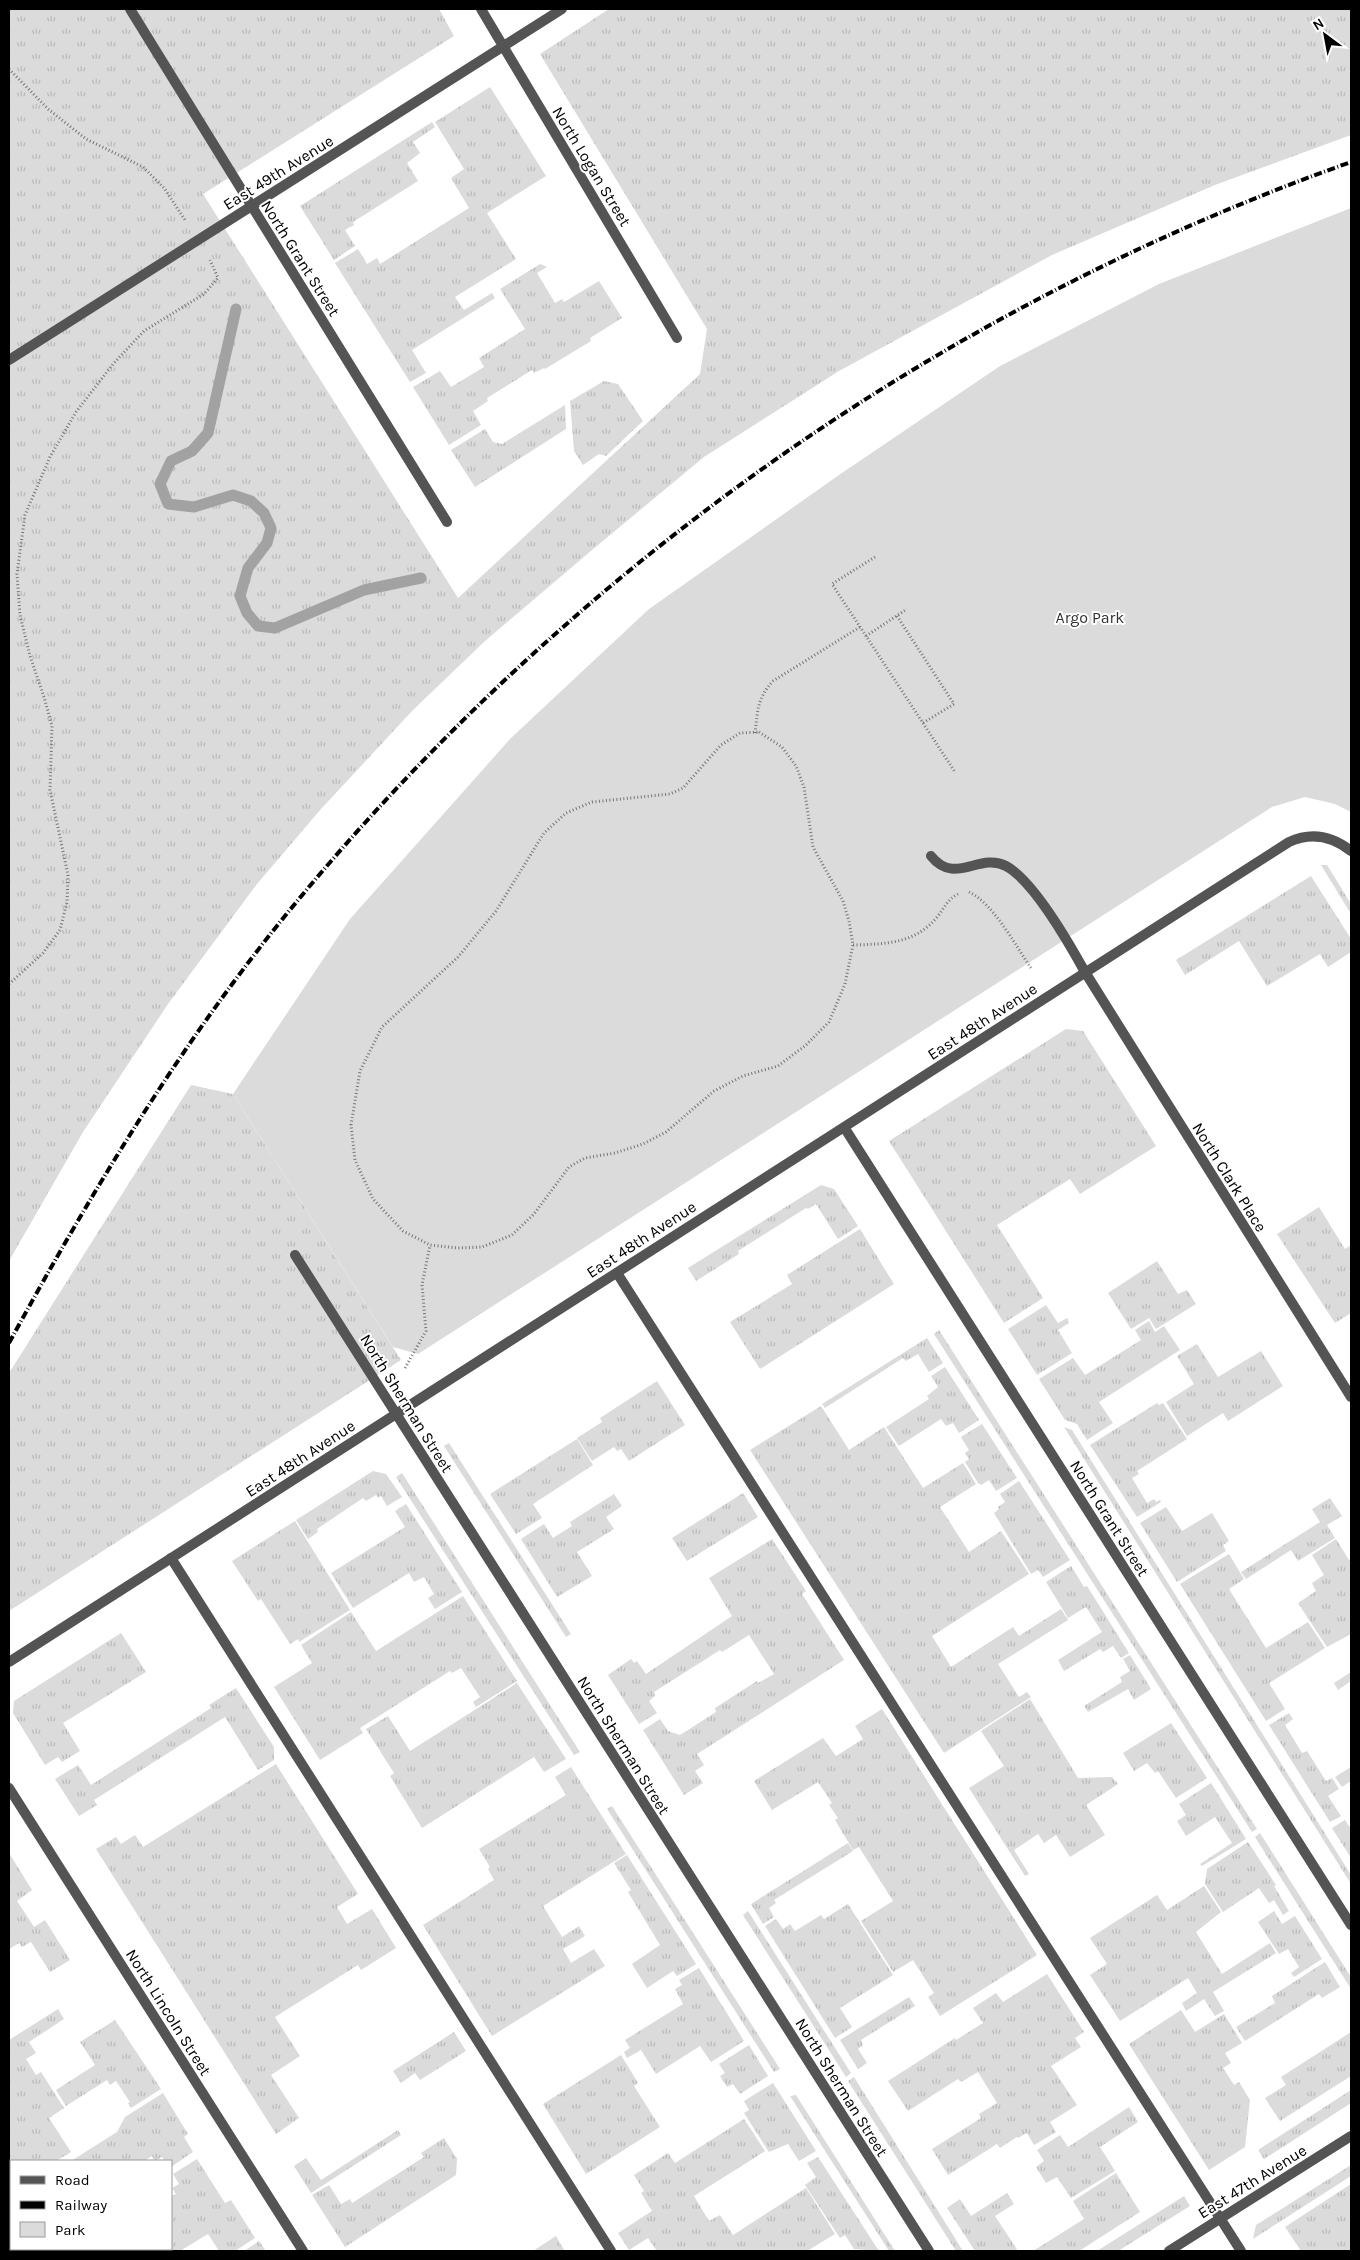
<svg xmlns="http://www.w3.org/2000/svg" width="1360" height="2260" font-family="Karla,sans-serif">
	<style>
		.grass { fill: url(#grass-tufts) }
		.green { fill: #dbdbdb }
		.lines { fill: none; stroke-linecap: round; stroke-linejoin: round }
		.stream { stroke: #a2a2a2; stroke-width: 11 }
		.path { stroke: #767676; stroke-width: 3; stroke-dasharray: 1 2.5; stroke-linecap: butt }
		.service { stroke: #545454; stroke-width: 10 }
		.minor { stroke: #545454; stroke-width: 10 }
		.tertiary { stroke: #545454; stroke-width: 10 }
		.rail { stroke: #000; stroke-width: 4; stroke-dasharray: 8 2.5 1 2.5; stroke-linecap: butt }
		.labels { text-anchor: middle; stroke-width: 4; stroke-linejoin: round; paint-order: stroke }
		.street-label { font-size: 16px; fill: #000; stroke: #fff }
		.park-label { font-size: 16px; fill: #323232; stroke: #fff }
	</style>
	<defs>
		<pattern id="grass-tufts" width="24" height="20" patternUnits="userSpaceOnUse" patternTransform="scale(1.25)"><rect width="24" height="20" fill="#dbdbdb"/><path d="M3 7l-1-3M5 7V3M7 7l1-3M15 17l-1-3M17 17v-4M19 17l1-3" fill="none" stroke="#bababa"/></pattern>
	</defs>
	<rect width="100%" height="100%" fill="#fff"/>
	<path class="grass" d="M9,9h430l15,27 -251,158 255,404 242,-224 7,-45 -167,-275 69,-45h742v126l-136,50 -163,70 -213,116 -135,86 -112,93 -107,91 -72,69 -92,99 -64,75 -89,120 -85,128 -74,129z
		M490,87l56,89 -59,37 29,46 -61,38 9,13 28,-17 3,5 -83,52 14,23 -16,9 -75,-119 23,-14 9,15 10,-6 3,6 89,-56 -18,-30 13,-9 -29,-47z
		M432,122l3,5 -22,15 7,11 -13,10 11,18 -65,41 1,3 -9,5 10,16 -21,14 -34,-54z
		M540,264l7,3 -10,6 18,30 7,-4 2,3 35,-21 23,37 -32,20 1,3 -46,28 -1,-1 -10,5 -2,-3 -45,28 1,3 -15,10 8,14 -32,20 -36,-58 27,-16 11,16 33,-20 -5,-9 46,-29 -25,-40z
		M604,381l14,3 25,37 -37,35 -7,-2 -16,11 -9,-14 -4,-50z
		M565,405l1,24 -91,58 -24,-37 34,-21 8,13 9,2z
		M1321,865h6l24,39v10z
		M1311,876l40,63v13l-23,15 -8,-13 -53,32 -28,-45 -54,34 -9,-15z
		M1066,1029l17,2 73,115 -76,48 -10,-15 -73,46 46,73 -39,25 -115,-182z
		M191,1085l42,9 168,266 -392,251v-238z
		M821,1185l13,4 24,37 -20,13 -22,-35 -8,5 -2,-1 -68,43 1,3 -43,27 -8,-13z
		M1319,1207l26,42 6,-4v68l-16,10 -58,-89z
		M860,1229l34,55 -134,85 -30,-47 62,-38 -5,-9z
		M1157,1261l21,33 9,-4 9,14 -40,25 -7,-11 -18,11 -23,-36z
		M1046,1305l12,18 9,-5 2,5 -11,7 14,23 -35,22 -29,-46z
		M1149,1321l6,11 9,-6 16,24 -81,52 14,21 -26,17 -10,-16 -12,-4 -26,-41 34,-21 12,17 56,-35 -6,-10z
		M939,1330l318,499 -5,3 -318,-498z
		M927,1338l16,25 -14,9 -11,-18 -12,7 -3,-3 -78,50 -3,-4z
		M1197,1344l21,33 43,-26 22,35 -55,35 -5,-8 -36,23 -21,-34 28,-18 -17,-28z
		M945,1367l34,53 -20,13 -6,-10 -7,3 -5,-7 -42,27 -13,-19 43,-28 -2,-3 11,-9 -7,-11z
		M657,1381l28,44 -56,36 -8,-12 -4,2 -3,-4 -22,14 -15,-23 25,-16 -2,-4z
		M1157,1403l2,2 4,-2 24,36 -50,32 2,3 -7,4 15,25 7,-4 2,3 4,-2 1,2 -24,15 -47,-72z
		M821,1406l28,44 35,-23 39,61 40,-25 13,21 -36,23 29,45 32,-21 28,43 -97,62 19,31 62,-40 6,9 42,-27 7,11 -70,44 21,33 8,-5 4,5 -87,56 -194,-303z
		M982,1424l35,54 -21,13 -7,-11 -8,5 -3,-2 -13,-21 4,-3 -4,-6 4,-3 -8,-13z
		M1064,1427l8,3 279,445v9z
		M577,1439l16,26 -60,39 9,14 -26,16 -26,-40z
		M449,1443l122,191 -5,3 -122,-191z
		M373,1471l13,3 16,23 -15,9 -6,-10 -3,2 -2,-3 -10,6 -3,-3 -46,31 1,3 -10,7 -12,-19z
		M402,1473l178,279 -6,3 -178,-278z
		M1019,1481l51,79 -27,17 -5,-7 -7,4 -37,-61 5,-4 -1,-2 7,-5 -5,-8z
		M743,1493l15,24 -71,44 -15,-23z
		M614,1494l8,12 -16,11 8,12 -37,23 15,24 -35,21 -36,-58 23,-15 9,14 19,-12 -2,-4z
		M1330,1498l12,18 -15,9 8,13 -37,23 -7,-11 -45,29 -5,-7 79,-50 -8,-13z
		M406,1504l56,88 -27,17 -7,-11 6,-4 -10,-17 -10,5 -5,-9 -56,35 -22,-35 74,-46 -10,-16z
		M1166,1507l16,24 30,-18 17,28 -6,4 3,6 -49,31 -37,-59z
		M295,1521l55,89 -51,32 -1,-3 -8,5 -29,-45 -3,2 -26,-40z
		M772,1539l34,52 -4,3 42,66 -147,94 7,11 -9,6 8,12 -19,12 -41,-65 17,-11 8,12 12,4 36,-23 -1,-4 42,-27 1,2 16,-9 -25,-39 -27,17 -2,-2 -66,42 1,4 -6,5 8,12 -18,11 -31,-49 23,-16 3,4 3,-2 9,13 86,-58 -23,-38z
		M1336,1539l13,21 2,-1v75l-24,13 -29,-44 18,-12 -4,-8 12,-8 -12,-20z
		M1229,1554l15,25 -15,10 37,59 42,-26 17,26 -56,35 16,26 -19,12 -86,-137z
		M1071,1566l13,21 3,-1 42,67 -8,5 -8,-12 -10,6 -3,-3 -36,22 -6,-11 44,-28 -16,-25 -18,11 -22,-36z
		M463,1596l54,85 -41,26 -3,-5 7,-5 -19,-29 -9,5 -2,-2 -90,57 3,5 -43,27 -46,-73 38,-24 -11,-18 50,-33 25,39z
		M121,1633l25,39 -83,51 17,28 -18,11 -4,-5 -13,8 -32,-52 1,-12z
		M1130,1655l21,34 -17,11 -6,-11 -40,23 -4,-6 38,-24 -2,-5 10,-6 -7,-12z
		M1351,1672v9l-13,9 -4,-7z
		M517,1683l49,76 -22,13 -10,-15 -112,71 -32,-52 4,-3 -28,-44 22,-13 22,35z
		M236,1688l38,59v13l-16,10 -33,-53 -131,83 3,5 -18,11 -24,-37 23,-14 13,20 120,-77 -2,-3z
		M1030,1699l48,79 34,-1 6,7 -32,21 19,30 -35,22 -14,-22 -12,8 -6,-9 -24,16 15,24 -4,2 -56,-88 35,-22 -23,-35z
		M882,1709l155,246 -97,61 -12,-19 6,-4 -21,-33 -20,12 -32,-51 32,-20 -34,-54 -6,3 -18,-30 3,-2 -9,-13 3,-2 -14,-21 -46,28 -18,-29 69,-43 13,18 27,-17 -8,-13z
		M1289,1713l4,6 -8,6 17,28 5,-2 19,30 6,-3 7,11 -11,7 13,20 -11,6 -61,-97z
		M1171,1723l36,55 -31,20 -18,-27 -3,2 -8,-10 -13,8 -11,-18z
		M276,1764l82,130 -21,13 10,17 25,-15 24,39 -35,22 -3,-5 -83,52 25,39 -29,19 28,43 -23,16 -180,-285 20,-12 5,7 14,-9 8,12z
		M571,1767l55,87 -83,52 19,31 17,-11 6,10 -22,13 8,14 23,-14 11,17 -113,70 -69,-111 71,-45 -6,-11 2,-2 -11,-18 87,-54 -11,-18z
		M1351,1767v14l-9,6 -7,-10z
		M1211,1783l35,56 -44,27 -2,-2 32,-21 -17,-26 -29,19 -9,-15 9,-6 -7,-11z
		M612,1806l168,263 -6,3 -167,-263z
		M1345,1820l6,9v29l-19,-30z
		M1260,1833l91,144v12l-96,-152z
		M1248,1842l28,43 -2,1 15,25 -6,4 -9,-15 -5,3 -10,-15 -36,24 -18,-28 2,-15z
		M848,1843l5,8 -79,49 2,3 -7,5 5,9 -11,7 -12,-20z
		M9,1853l23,37 -15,11 17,26 11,-7 25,40 -20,12 -19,-30 -9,5 -3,-4 -10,6z
		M627,1855l69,109 -19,12 -4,-5 -26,17 -15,-24 28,-19 -32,-53 3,-2 -17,-27z
		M1204,1886l17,26 -25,20 26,42 48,-31 6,10 -63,39 11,19 -9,5 -11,-17 -18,12 -4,-8 15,-10 -9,-15 -68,43 -30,-46 17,-11 -17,-26 67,-43 10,15z
		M848,1904l45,71 -53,33 12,19 -17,11 -70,-112 11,-7 7,10 7,-5 5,7 26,-16 3,4z
		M748,1911l103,162 -5,4 -103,-162z
		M1274,1911l8,13 13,-8 27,43 -28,18 -3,-4 8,-6 -11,-18 -9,5 -21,-32z
		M1325,1962l15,25 -18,11 -3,-4 -74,47 -9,-14 39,-24 -3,-7z
		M699,1968l45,73 -33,21 -11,-16 -44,28 -15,-24 -14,8 -3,-6 6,-4 -5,-8 58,-36 -8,-15 7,-4 -3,-5z
		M1047,1974l37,58 -9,6 6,9 -30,19 26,39 -27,17 6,10 -22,13 -7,-12 -9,5 -1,-1 -17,11 -3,-4 -49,31 -16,-26 49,-31 -2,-4 18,-11 -19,-31 -17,10 -3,-3 -50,32 -20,-30 67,-43 1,2 27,-17 -10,-15 23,-15 7,9z
		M909,1997l6,9 -54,34 2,5 -5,4 9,14 -9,6 -18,-29z
		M58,2009l6,10 -35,23 7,11 -10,6 10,16 5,-3 23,36 -15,10 22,34 -15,9h-45v16l-2,-4v-133z
		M1181,2010l14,22 29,-18 18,29 -17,10 6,10 -8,5 11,17 5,-3 11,18 -5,47 -36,23 -80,-126z
		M115,2020l46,69 -30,19 -3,-5 2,-1 -14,-21 -6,4 -3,-5 -41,26 -10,-16 39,-25 -15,-23z
		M454,2032l12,19 -46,29 -5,-7 -14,10 -8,-12z
		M1351,2032v44l-71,45 -15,-23 21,-13 -5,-8z
		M749,2045l19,31 -28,18 -7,-10 -6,3 -7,-11 5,-3 -6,-9z
		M621,2055l17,28 -4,3 26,41 -74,47 -43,-70z
		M854,2077l109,174h-7l-108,-170z
		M773,2083l43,68 -17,10 -11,-17 -19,8 -25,-39 5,-3 -5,-9z
		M1351,2090v13l-87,56 -6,-9z
		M163,2093l25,41 -4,3 9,15 -22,15v-6h-6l-3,-4 -7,4 -3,-5 -8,5h-73l46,-29 8,-15z
		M796,2095l99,156h-6l-99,-155z
		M1129,2107l9,15 -38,25 15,24 -44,27 -14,-21 -11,6 -10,-16 8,-6 -7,-11 23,-15 8,12z
		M744,2119l21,32 -71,45 15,25 11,-6 13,20 73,-47 29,46 -28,17h-150l-9,-13 -19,12 -11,-17 34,-22 -11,-18 3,-2 -10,-16 34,-22 7,10z
		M398,2130l3,5 -90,58 -17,-27 12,-8 15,22z
		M444,2138l13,21 -1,16 -111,72 -33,-52 17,-10 12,19 9,-5 2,4 72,-46 -3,-4z
		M818,2157l61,94 -25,-2 -9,-14 -5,3 -35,-53 11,-8 -9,-14z
		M197,2159l28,44 6,-3 24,38 -20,13h-16l-11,-17 -28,17h-63l-2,-2h56v-52l5,-3 -4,-6 7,-4 -6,-10z
		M1351,2165v11l-98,63 3,-14z
		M1116,2173l24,39 -61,39h-46l51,-32 -11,-18z
		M1351,2184v67h-50l-16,-24z
		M1007,2193l7,11 -19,12 23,35h-43l-28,-43 13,-9 11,17z
		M1184,2196l6,10 -72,45h-21z
		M556,2236l8,14 -31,1z
		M259,2241l7,10h-22z
		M12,2249h68l-1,2h-65z"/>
	<path class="green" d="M1351,208v604l-16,-8 -30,-7 -33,10 -854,547 -25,-7 -160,-253 117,-175 161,-181 138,-129 190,-134 161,-109 159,-82z"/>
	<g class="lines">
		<path class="stream" d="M236,309l-28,124 -16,18 -21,10 -11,23 8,20 26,3 39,-12 18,6 13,12 7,15 -4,15 -19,25 -8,28 7,17 11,13 17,2 89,-38 57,-12"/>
		<path class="path" d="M9,69l39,40 38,30 57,28 21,21 21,32
			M875,557l-43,27 123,188
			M897,616l57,88 -31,19
			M866,636l41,-27
			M759,732l23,15 14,19 8,21 9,60 30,54 6,20 4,24 -8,39 -16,38 -23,23 -28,21 -35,10 -29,15 -48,41 -23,12 -28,9 -30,5 -16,9 -35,47 -22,21 -30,12 -24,1 -28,-3 -27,-14 -30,-32 -18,-39 -4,-35 9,-54 22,-44 76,-70 38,-46 48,-78 22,-20 26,-11 78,-8 13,-6 38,-43 19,-12z
			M755,733c3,-24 2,-34 18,-52l87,-54
			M969,892c25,12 46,53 62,76
			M853,945c32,-1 63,-1 85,-29 6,-8 10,-17 20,-22
			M9,984l34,-31 17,-23 7,-28 1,-27 -18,-85 2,-64 -8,-29 -14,-41 -10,-41 -3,-41 8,-59 25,-58 26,-45 37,-48 31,-33 60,-37 14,-16 -8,-18
			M405,1368l21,-37 -4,-46 8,-40"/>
		<path class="service" d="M931,856c24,30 48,-4 75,10 28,15 63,77 79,106
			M617,1273l624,978
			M171,1558l440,693"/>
		<path class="minor" d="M130,9l317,513
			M481,9l196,329
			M9,360l553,-351
			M1085,972l266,425
			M844,1127l507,798
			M295,1255l634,996
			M9,1662l1280,-820c22,-10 43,-6 62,9
			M9,1788l294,463"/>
		<path class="tertiary" d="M1169,2251l182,-115"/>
		<path class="rail" d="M9,1343c82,-150 171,-299 280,-432 279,-340 647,-602 1062,-749"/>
	</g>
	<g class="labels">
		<g class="street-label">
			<text transform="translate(592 166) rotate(59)" y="6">North Logan Street</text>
			<text transform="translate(278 172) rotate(-32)" y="6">East 49th Avenue</text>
			<text transform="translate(301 258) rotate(58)" y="6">North Grant Street</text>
			<text transform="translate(982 1021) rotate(-33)" y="6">East 48th Avenue</text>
			<text transform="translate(1230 1177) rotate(58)" y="6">North Clark Place</text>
			<text transform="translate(641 1239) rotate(-33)" y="6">East 48th Avenue</text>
			<text transform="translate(407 1403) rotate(58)" y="6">North Sherman Street</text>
			<text transform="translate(300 1458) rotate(-33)" y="6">East 48th Avenue</text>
			<text transform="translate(1110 1518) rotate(58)" y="6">North Grant Street</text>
			<text transform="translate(624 1745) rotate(58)" y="6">North Sherman Street</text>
			<text transform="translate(169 2012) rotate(58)" y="6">North Lincoln Street</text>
			<text transform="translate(842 2087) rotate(58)" y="6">North Sherman Street</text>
			<text transform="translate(1252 2181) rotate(-32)" y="6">East 47th Avenue</text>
		</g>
		<g class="park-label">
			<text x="1090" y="623">Argo Park</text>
		</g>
	</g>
	<rect width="1360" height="2260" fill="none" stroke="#000000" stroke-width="20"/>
	<rect x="10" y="2160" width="162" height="90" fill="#ffffff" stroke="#999999"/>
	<rect x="20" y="2176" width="25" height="8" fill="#545454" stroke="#999999"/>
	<text x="55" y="2185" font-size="15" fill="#000000">Road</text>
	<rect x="20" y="2201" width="25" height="8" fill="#000000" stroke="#999999"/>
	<text x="55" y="2210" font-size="15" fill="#000000">Railway</text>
	<rect x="20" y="2222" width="25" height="15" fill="#dbdbdb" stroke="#999999"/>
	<text x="55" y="2235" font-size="15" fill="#000000">Park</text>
	<g transform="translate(1325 35) rotate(328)" stroke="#ffffff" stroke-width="4" paint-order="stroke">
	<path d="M0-4L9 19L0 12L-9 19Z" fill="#000000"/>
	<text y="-8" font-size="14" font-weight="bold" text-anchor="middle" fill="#000000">N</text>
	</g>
</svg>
